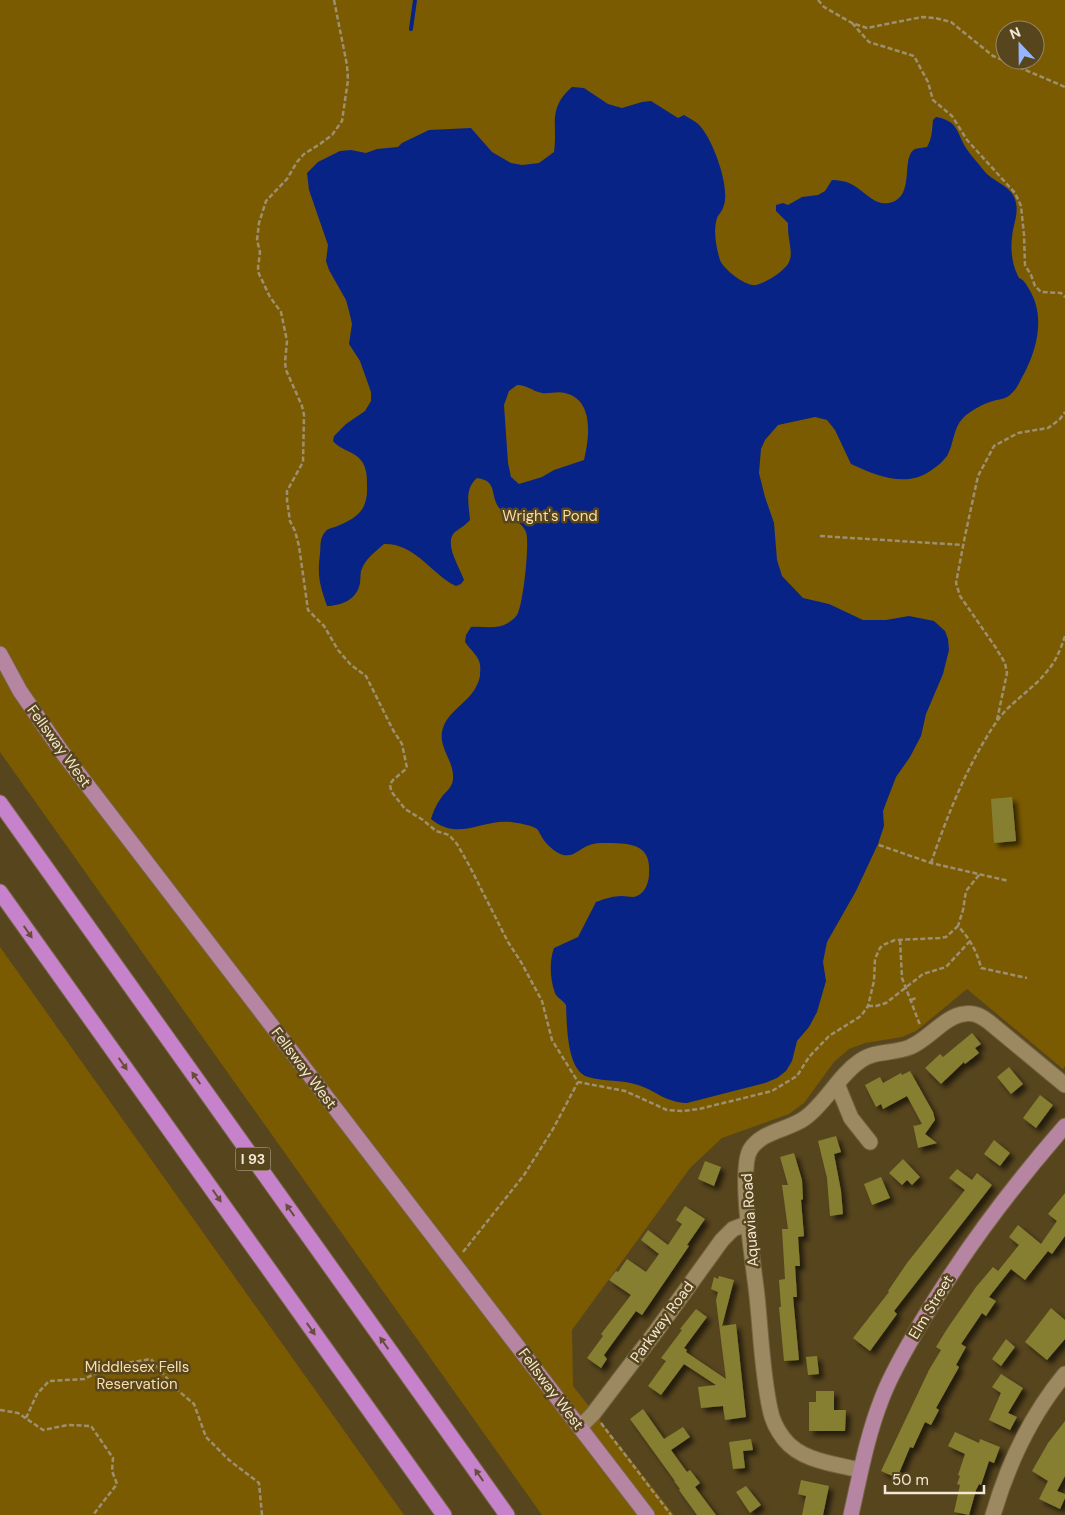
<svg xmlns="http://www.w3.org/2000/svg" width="1065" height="1515" font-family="'DM Sans',sans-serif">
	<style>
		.green { fill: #7b5b01; fill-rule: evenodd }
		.water { fill: #072386; fill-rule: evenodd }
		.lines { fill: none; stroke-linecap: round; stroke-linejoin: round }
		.stream { stroke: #072386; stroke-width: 4 }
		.building { fill: #867f31; filter: url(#shadow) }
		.minor-casing { stroke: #736440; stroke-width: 17 }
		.major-casing { stroke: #736440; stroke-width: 17 }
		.highway-casing { stroke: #736440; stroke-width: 17 }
		.path { stroke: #9e8f70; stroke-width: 2.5; stroke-dasharray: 5 2.5; stroke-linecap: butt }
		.minor { stroke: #9d8961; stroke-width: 15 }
		.major { stroke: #b685a1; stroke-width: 15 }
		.highway { stroke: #c782cc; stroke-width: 15 }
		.oneway { fill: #684e38 }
		.labels { text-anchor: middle; stroke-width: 5; stroke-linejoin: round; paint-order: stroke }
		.shield { fill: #57451e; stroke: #c4b79d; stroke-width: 1 }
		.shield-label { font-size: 14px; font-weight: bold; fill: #f3e8d3 }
		.park-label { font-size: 15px; fill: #f9dea5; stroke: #57451e }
		.street-label { font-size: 15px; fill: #f3e8d3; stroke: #57451e }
	</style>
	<defs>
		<filter id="shadow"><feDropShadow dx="4.5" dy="4.5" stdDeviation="2.5" flood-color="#0009"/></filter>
	</defs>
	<rect width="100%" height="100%" fill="#57451e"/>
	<path class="green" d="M0,0h1065v1066l-2,3 -96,-80 -51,42 -14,6 -37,6 -16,6 -15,13 -30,41 -15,11 -67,24 -32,30 -118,162 1,56 101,129h-132l-542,-763zM1005,30h30v30h-30z
		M0,947l404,568h-404z"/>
	<path class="water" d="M572,87l12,1 24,16 14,4 20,-6 9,-1 27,17 6,-3c5,3 13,7 16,11 13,14 30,60 24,79 -1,5 -5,9 -7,13 -4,13 -1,29 3,42 3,9 26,27 36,25 9,-2 27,-13 32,-21 5,-9 2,-16 1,-26 -1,-4 -1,-10 -1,-15l-12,-12v-6l7,-2 5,2 14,-8 16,-2 7,-4 7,-11c7,0 13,1 19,4 15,7 25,26 44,17 19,-10 6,-44 20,-52 3,-1 8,-1 12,-2 5,-8 5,-17 6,-27l3,-3c22,4 20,14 30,31 5,8 13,16 19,24 10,11 28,14 31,31 2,9 -1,18 -3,27 -3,17 -2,33 6,48 5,2 7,6 10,11 16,26 9,57 -4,83 -5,8 -7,16 -14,22 -5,5 -11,5 -18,7 -10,3 -22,9 -30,17 -10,10 -9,26 -16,38 -4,5 -8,9 -14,13 -25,20 -56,7 -82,-5l-16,-34 -8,-10 -12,-3 -37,8 -13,15 -4,9 -2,24 6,24 9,26 3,37 5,16 21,22 26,6 34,16h23l23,-4 25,5 11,10 3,8 1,11 -6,24 -17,40 -5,22 -11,21 -14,20 -10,26 -3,8 1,15 -6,18 -22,47 -29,51 -4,20 3,19 -9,31 -8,15 -12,14 -5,20 -6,10 -9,7 -12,5 -78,20c-23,-1 -30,-12 -49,-18 -17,-6 -34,-3 -50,-8 -22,-6 -21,-55 -22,-72 -3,-5 -9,-7 -11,-12 -5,-14 -6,-31 -1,-45l24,-11 18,-35c8,-3 17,-6 26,-6 3,0 7,1 11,1 11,-1 16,-14 16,-23 2,-27 -13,-30 -36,-31 -8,0 -18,-1 -26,3 -9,4 -13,11 -24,9 -7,-2 -16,-10 -20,-16 -2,-3 -4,-8 -6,-10 -6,-4 -19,-6 -26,-7 -31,-3 -52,20 -80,-3 2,-7 5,-14 10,-21 5,-7 13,-11 12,-22 0,-17 -16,-30 -10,-48 7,-21 32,-27 37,-52 0,-4 1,-11 -1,-15 -2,-6 -10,-13 -14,-19l1,-7 5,-8c13,-1 25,3 37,-4 3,-2 7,-5 9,-8 6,-9 13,-73 9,-83 -5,-12 -19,-14 -26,-23 -11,-13 -1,-28 -23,-31 -13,11 -8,27 -7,42 -5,6 -12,9 -16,13 -10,11 6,35 10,47l-3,4 -5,2 -6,-3c-21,-14 -38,-40 -66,-39 -9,8 -19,15 -23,27 -1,5 0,11 -2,16 -4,13 -19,19 -32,19 -7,-21 -10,-29 -7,-52 1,-7 -1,-15 5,-22 2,-3 6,-4 10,-5 22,-9 33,-16 32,-41 0,-9 0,-15 -4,-23 -7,-12 -22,-12 -30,-22l1,-5 12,-12 19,-13 6,-10v-9l-11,-31 -11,-17 3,-20 -3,-13 -3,-11 -17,-30 -3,-9 2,-16 -19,-55 -2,-17 11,-11 22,-11 11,-1 15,3 11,-4 21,-2 4,-4 27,-13 42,-2 21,24 19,11 11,2 17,-2 15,-11c4,-28 -7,-43 18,-65zM517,385c10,0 15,6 25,8 8,1 15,-2 23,0 30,7 24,46 19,67l-30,10 -12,7 -23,7 -8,-7 -3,-14 -4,-58 5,-14z"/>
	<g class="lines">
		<path class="stream" d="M411,29l4,-29"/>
	</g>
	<path class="building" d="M1012,797l4,44 -22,2 -3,-44z
		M972,1033l9,11 -6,4 4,5 -14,11 -1,-2 -23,22 -16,-16 15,-14 3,3z
		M1009,1067l14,17 -12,10 -14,-17z
		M910,1071l23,41 2,8 -10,14 12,9 -19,5 -5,-24 1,2 8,-2 -15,-28 -24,13 -2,-5 -5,3 -11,-22 15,-8 3,6 18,-10 1,2z
		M1040,1095l13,10 -17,23 -13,-10z
		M836,1136l5,16 -7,2 7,37 2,23 -13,2 -3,-38 -9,-37z
		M994,1140l16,13 -10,13 -16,-12z
		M794,1153l8,27 1,19 -2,1 3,36 -6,1 2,29h-5l2,31h-4l6,63 -15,1 -5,-54h2l-2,-27 6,-1 -3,-50h6l-6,-44h6l-8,-28z
		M903,1159l17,18 -8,8 -5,-5 -5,5 -13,-12z
		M705,1161l16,6 -7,19 -16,-7z
		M957,1169l15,11 5,-7 15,12 -98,126 3,3 -27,37 -17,-13 36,-46 -1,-1 19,-28 58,-73 -16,-12z
		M881,1177l9,21 -18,7 -8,-21z
		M1065,1193v43l-13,18 -4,-3 -23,29 -14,-11 -22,28 7,4 -10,15 -4,-3 -21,31 5,3 -10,18 3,2 -23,41 3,2 -8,15 -6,-3 -12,26 -3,-1 -13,31 -16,-7 48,-101 12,-20 -5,-3 11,-18 29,-42 17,-20 5,4 21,-26 -10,-8 9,-12 23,19 16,-23 -9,-7z
		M685,1206l20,13 -18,26 2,1 -47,69 -6,-4 -32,44 -1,-1 4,5 -6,9 -14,-10 16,-22 -2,-2 30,-39 -22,-15 7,-9 2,1 9,-13 19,13 13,-18 -18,-14 7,-10 20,15 14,-21 -6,-4z
		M719,1276l15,4 -12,46 14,-2 10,93 -21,3 -2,-14 -22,2 -3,-21 18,-2 -32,-21 -23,31 -13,-9 18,-25 -5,-3 21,-28 -2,-1 16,-20 11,8 -23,31 3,2 -1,2 40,27 -10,-79 2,-8 -7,-3 3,-12 4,2z
		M1051,1308l14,12v19l-18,21 -22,-18z
		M1006,1339l9,8 -14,19 -9,-7z
		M817,1356l2,18 -11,1 -2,-18z
		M1001,1374l22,14 -15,25 9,4 -7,13 -21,-10 12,-27 -9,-6z
		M816,1391h18v19h12l-1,21h-36v-29h7z
		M643,1409l21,30 19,-12 7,10 -19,13 16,22 3,-2 10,13 -5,4 21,28h-19l-18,-25 1,-1 -6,-8h1l-45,-62z
		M1065,1421v55l-8,15 8,3v4l-5,11 -21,-10 9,-18 -16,-10 16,-28z
		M955,1432l24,11 1,-4 20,8 -6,16 -5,-2 -8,24 -2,-1 -3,6 -7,25 -15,-3 6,-27 -3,-1 3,-8 -2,-1 7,-21 -17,-8z
		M751,1439l2,11 -10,1 2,17 -12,1 -4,-27z
		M801,1480l28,6 -6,29h-21l4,-19 -8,-2z
		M746,1486l15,19 -11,8 -14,-21z"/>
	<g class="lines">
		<defs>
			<path id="minor" d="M837,1084l14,34 19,24
				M580,1427l13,-13 64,-84 65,-90 11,-11 16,-6
				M860,1470c-25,-6 -59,-9 -76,-31 -7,-9 -12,-19 -14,-30 -8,-37 -9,-75 -13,-113 -3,-29 -19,-124 -7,-146 11,-19 39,-20 55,-32 21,-15 33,-42 55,-57 15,-11 34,-7 50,-14 18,-7 35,-31 54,-33 10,-2 17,2 25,8l76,63
				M993,1515c15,-51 38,-100 72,-141"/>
			<path id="major" d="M0,654l20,37 42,61 585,763
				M851,1515c9,-40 16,-79 31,-117 10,-27 26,-52 40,-77 42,-71 89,-133 143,-195"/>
			<path id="highway" d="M0,803l507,712
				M0,892l444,623"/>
		</defs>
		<use href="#minor" class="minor-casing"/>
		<use href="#major" class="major-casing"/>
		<use href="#highway" class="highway-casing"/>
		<path class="path" d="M334,0l13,65 1,15 -6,41 -10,14 -12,9 -16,10 -7,8 -10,17 -21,22 -7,22 -2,17 3,12 -2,16 1,6 11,23 11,15 6,29 -2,21 1,8 16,36 2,9 -1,47 -16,29v9l3,21 5,10 4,15 9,64 16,16 14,24 13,15 15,11 27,54 9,14 5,24 -14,12 -3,4 1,7 14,18 18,11 13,11 13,4 8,9 12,21 39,77 13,20 21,39 10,39 26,42 47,9 42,19 16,1 16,-2 73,-18 25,-15 12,-19 20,-21 32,-20 7,-10 6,-25 1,-22 5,-11 3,-3 12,-5 45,-2 6,-1 12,-11
			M818,0l6,7 28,16 15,5 55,-11 13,1 16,4 42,34 72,31
			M852,23l17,19 45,14 14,26 5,18 19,16 15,24 48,53 6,13 3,29 1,30 6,10 4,11 6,6 20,1 4,4
			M820,536l143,9
			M997,720l10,-47 -2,-10 -9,-15 -36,-52 -4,-13 9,-47 13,-60 16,-30 24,-13 30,-5 12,-9 5,-7
			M879,845l52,18 78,18
			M931,863c16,-47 37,-100 66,-142 13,-19 37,-32 51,-51 8,-9 13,-22 17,-34
			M979,875l-13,16 -3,19 -5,16c11,12 19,25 23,42l46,10
			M900,940l2,38 18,47
			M911,1000l7,-3
			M868,1006h8l10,-3 37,-29 23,-7 24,-26
			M463,1252l61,-77 29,-46 25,-47
			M0,1410l18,3 25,17 25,-5 23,1 22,32 -1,13 5,13 -24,31
			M26,1418l11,-24 12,-13 35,-2 30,-14 37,-6 24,29 19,16 12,33 23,23 30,23 3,32
			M601,1423l70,92"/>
		<use href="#minor" class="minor"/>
		<use href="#major" class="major"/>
		<use href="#highway" class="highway"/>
	</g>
	<defs><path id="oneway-solid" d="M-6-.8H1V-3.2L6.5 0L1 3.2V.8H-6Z" transform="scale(1.25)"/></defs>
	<g class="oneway">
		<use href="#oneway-solid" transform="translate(28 932) rotate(55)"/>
		<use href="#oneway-solid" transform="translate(123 1064) rotate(55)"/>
		<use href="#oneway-solid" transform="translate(196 1078) rotate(-125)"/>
		<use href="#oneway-solid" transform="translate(217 1196) rotate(55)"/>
		<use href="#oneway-solid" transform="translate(290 1210) rotate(-125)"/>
		<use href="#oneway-solid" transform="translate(311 1329) rotate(55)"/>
		<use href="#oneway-solid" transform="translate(384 1343) rotate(-125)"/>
		<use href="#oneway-solid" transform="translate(479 1475) rotate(-125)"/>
	</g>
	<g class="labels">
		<rect class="shield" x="235.5" y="1147.5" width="35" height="23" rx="4"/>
		<g class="shield-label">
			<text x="253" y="1164">I 93</text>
		</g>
		<g class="park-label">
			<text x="550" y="521">Wright's Pond</text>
			<text x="137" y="1372">Middlesex Fells<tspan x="137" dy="17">Reservation</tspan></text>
		</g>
		<g class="street-label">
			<text transform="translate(59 746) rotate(54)" y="5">Fellsway West</text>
			<text transform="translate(304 1068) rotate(53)" y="5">Fellsway West</text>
			<text transform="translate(750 1220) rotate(-94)" y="5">Aquavia Road</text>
			<text transform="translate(931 1307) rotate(-59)" y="5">Elm Street</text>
			<text transform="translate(662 1322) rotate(-54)" y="5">Parkway Road</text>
			<text transform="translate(551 1389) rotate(53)" y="5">Fellsway West</text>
		</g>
	</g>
	<g transform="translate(1020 45) rotate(338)"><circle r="24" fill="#57451e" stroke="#958666"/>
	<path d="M0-4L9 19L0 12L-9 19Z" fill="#95b6fd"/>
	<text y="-8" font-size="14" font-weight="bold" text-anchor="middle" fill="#f3e8d3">N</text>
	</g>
	<path d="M885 1485v8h99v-8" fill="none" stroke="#f3e8d3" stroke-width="2.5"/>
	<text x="892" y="1485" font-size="15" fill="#f3e8d3" stroke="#57451e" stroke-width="4" paint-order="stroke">50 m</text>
</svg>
